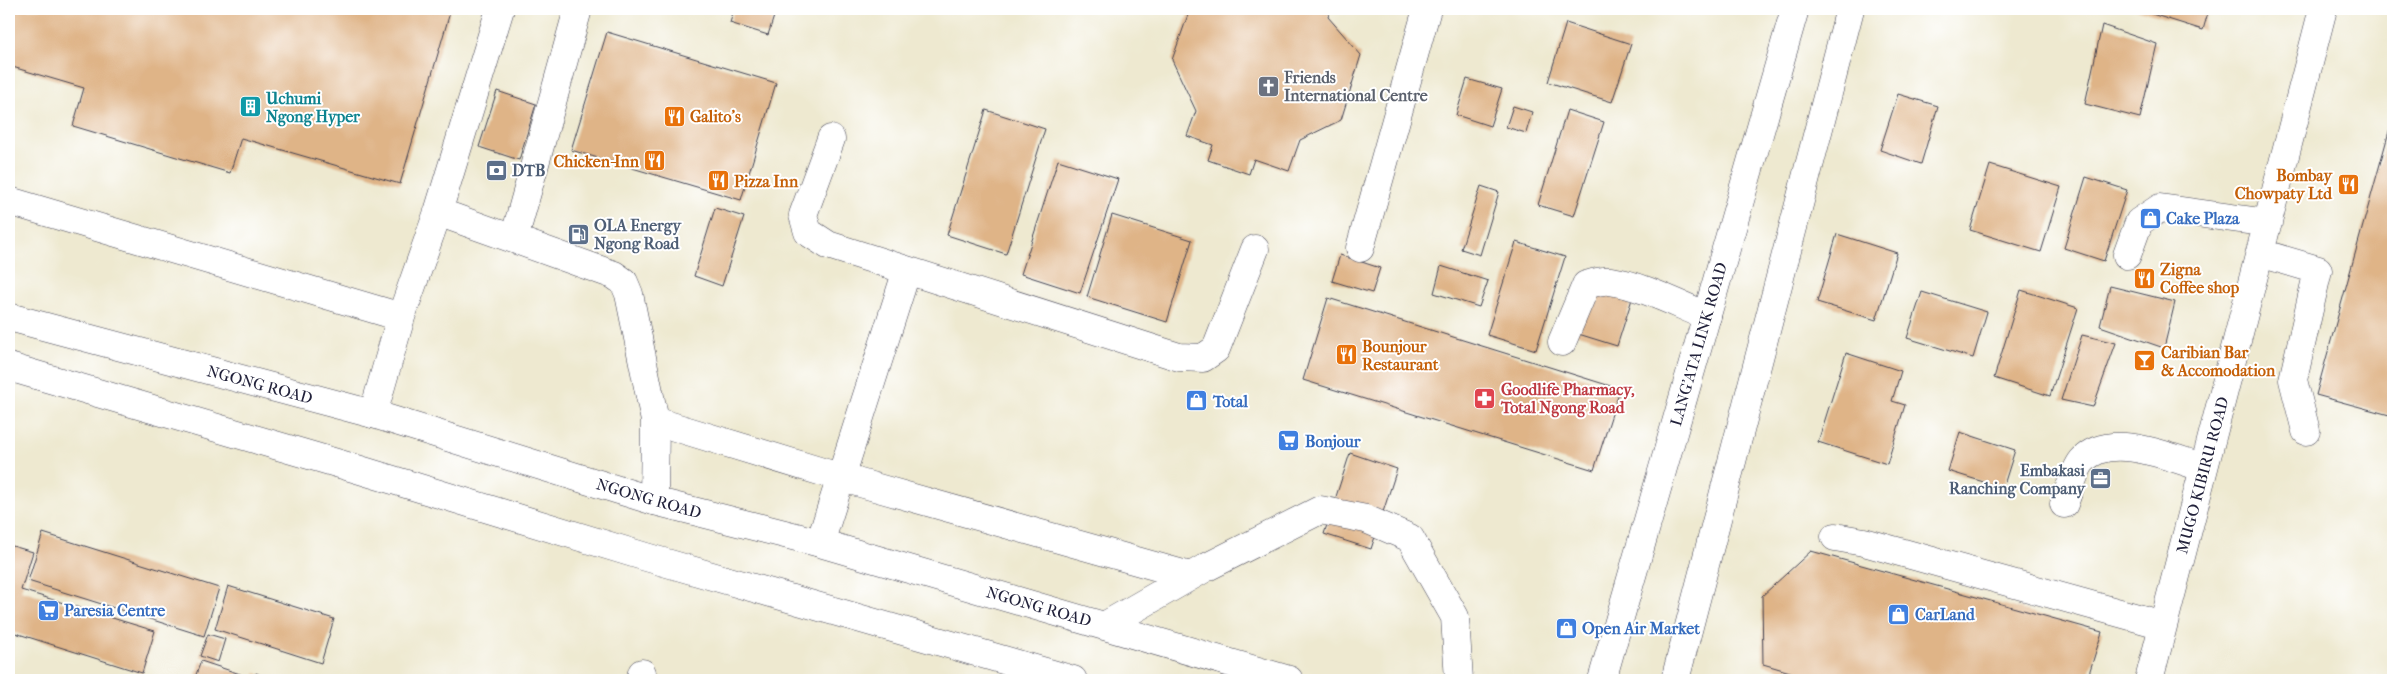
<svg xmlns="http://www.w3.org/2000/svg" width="2402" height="689" font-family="'IM FELL French Canon',serif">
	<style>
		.building { fill: #dfb487 }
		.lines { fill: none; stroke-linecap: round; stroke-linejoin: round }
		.minor-casing { stroke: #414051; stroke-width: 29 }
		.major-casing { stroke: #414051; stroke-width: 29 }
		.minor { stroke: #fff; stroke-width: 28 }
		.major { stroke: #fff; stroke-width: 28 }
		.labels { text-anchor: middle; stroke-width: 4; stroke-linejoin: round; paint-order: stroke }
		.worship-label { font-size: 16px; font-weight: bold; fill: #5b616d; stroke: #fff; text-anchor: start }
		.culture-label { font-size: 16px; font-weight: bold; fill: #0d838f; stroke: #fff; text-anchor: start }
		.food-label { font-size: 16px; font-weight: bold; fill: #c56008; stroke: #fff; text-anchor: start }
		.service-label { font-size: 16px; font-weight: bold; fill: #4e5e75; stroke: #fff; text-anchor: start }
		.shop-label { font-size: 16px; font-weight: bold; fill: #366cbe; stroke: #fff; text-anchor: start }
		.street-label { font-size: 16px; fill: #22223b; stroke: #fff }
		.health-label { font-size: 16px; font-weight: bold; fill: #be3a42; stroke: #fff; text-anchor: start }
	</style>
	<rect width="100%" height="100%" fill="#fff"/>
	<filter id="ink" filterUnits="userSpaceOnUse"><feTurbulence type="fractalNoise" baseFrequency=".02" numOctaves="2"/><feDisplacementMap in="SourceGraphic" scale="10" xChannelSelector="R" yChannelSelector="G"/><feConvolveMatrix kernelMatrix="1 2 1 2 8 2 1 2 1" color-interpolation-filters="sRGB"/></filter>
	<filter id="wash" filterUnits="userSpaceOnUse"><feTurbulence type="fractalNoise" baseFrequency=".0096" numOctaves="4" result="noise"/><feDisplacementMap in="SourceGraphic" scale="20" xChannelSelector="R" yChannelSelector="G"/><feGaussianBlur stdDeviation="1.12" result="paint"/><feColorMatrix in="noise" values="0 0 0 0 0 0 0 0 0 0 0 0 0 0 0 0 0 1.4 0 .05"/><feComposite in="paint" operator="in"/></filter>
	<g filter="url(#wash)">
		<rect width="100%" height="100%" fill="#eee9d0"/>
		<g id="blocks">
			<path class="building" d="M9,9h442l-51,175 -159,-46 -11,35 -157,-47 11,-38 -75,-22z
				M734,9l42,1 -8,25 -38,-12z
				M1190,9h141l-3,8 33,38 -20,65 -41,20 -11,31 -35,-12 -5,15 -41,-14 5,-15 -26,-9 9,-25 -24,-51z
				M2136,9h73l-6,21z
				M1566,23l65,21 -19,58 -64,-20z
				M2102,25l55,19 -17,74 -55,-14z
				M607,32l169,51 -35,117 -170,-50z
				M1467,79l35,10 -12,37 -34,-11z
				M497,91l39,13 -17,56 -40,-13z
				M1898,94l40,12 -17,58 -41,-14z
				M1513,106l19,6 -6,21 -20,-6z
				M986,110l59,19 -39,125 -59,-19z
				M1567,110l37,12 -30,94 -36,-11z
				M2393,117v299l-77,-21z
				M1058,160l60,19 -38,114 -59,-19z
				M1990,165l71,22 -20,65 -71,-22z
				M2086,177l41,13 -23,71 -40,-13z
				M1481,186l18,6 -19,63 -19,-6z
				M715,208l29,9 -22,69 -28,-10z
				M1112,215l80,25 -25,82 -80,-25z
				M1837,234l60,19 -21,67 -59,-18z
				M1516,242l49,15 -29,93 -49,-15z
				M1340,255l40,13 -8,25 -40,-12z
				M1441,266l47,15 -9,26 -45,-14z
				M1586,285l46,14 -15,47 -45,-14z
				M2110,286l65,16 -11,46 -64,-22z
				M2021,290l57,18 -28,88 -56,-18z
				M1922,292l65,20 -14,46 -66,-20z
				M1328,298l292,91 -26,81 -291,-90z
				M2082,335l34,8 -23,64 -32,-7z
				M1846,353l55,18 -9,30 13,4 -18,59 -69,-22z
				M1960,432l55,18 -12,38 -55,-17z
				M1350,453l47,16 -26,80 -47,-15z
				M43,533l176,55 -15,48 -176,-55z
				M9,545l24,7 -12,38 134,41 -13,42 -133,-42z
				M1811,551l291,81 -15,48h-270l-54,-16 -1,-68z
				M228,586l106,33 -13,44 -106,-34z
				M208,634l17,5 -7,23 -18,-6z
				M201,661l42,14 -2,5h-47z
				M256,673l17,7h-20z"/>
		</g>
	</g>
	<g filter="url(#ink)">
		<use href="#blocks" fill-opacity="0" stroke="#414051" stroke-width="1"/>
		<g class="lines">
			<defs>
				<path id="minor" d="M831,139l-28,76 5,17 20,13 351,112 24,1 13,-9 39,-100
					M9,201l392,116
					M438,212l176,63 10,7 5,12 26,127 -1,80
					M514,239l64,-230
					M1360,248l67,-239
					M2260,253l58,17 -25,110 13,51
					M2127,255l12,-33 21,-14 108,15
					M1562,342l24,-57c7,-2 16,-5 24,-4 31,4 67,23 97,35
					M373,414l28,-97 37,-105 62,-203
					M655,421l184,56 351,99
					M2064,504c5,-13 10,-33 18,-43 27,-31 90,-3 122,7
					M1835,537l29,5 299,83
					M820,543l87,-273
					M1106,625l99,-57 115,-58 46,9 44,19 45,79 4,63
					M640,680l2,-7
					M2149,680l174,-671"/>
				<path id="major" d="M9,317l364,97 281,87 166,42 469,137
					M9,367l348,102 289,88 427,123
					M1602,680l193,-671
					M1675,680l175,-671"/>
			</defs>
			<use href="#minor" class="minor-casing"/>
			<use href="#major" class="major-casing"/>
			<use href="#minor" class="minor"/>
			<use href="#major" class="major"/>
		</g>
	</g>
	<defs>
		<symbol id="church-square" viewBox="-11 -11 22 22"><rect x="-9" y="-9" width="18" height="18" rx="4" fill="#6b7280" stroke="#fff"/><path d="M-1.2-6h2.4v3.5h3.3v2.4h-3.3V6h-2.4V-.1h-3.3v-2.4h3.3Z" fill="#fff"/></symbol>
		<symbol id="building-square" viewBox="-11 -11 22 22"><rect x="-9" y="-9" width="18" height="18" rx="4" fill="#0f9aa8" stroke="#fff"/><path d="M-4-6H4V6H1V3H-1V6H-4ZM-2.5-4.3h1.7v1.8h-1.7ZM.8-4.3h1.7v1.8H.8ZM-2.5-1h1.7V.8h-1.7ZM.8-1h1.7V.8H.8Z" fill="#fff"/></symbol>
		<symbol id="restaurant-square" viewBox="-11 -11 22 22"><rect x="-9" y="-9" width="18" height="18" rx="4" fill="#e8710a" stroke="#fff"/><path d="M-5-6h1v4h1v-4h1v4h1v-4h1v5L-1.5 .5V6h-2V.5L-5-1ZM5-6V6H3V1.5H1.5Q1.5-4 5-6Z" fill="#fff"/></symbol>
		<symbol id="bank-square" viewBox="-11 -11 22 22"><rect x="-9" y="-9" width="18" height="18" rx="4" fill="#5c6f8a" stroke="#fff"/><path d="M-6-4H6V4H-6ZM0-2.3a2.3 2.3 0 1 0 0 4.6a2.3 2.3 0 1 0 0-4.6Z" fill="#fff"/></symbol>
		<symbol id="shop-square" viewBox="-11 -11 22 22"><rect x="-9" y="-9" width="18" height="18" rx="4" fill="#3f7fe0" stroke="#fff"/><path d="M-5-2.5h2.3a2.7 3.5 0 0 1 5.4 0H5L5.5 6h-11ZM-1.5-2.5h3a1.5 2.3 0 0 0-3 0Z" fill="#fff"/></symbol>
		<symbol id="fuel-square" viewBox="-11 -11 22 22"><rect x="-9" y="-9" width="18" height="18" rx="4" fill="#5c6f8a" stroke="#fff"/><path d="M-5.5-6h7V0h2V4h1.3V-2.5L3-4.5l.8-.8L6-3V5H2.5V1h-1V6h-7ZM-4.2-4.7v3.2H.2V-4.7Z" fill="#fff"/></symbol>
		<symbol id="bar-square" viewBox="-11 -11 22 22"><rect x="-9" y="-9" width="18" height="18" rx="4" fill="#e8710a" stroke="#fff"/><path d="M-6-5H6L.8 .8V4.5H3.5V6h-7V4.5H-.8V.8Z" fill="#fff"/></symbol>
		<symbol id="pharmacy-square" viewBox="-11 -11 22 22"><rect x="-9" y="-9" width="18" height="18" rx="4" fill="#e0444e" stroke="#fff"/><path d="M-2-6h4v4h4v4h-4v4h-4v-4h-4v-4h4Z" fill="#fff"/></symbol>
		<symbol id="supermarket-square" viewBox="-11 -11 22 22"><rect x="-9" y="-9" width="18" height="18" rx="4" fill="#3f7fe0" stroke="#fff"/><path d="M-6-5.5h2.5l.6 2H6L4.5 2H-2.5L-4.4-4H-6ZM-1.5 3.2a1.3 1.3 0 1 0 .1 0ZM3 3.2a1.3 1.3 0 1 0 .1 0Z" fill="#fff"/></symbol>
		<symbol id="office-square" viewBox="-11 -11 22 22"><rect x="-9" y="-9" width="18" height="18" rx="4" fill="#5c6f8a" stroke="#fff"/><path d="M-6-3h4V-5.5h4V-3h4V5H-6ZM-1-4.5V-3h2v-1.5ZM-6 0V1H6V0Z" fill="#fff"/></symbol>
	</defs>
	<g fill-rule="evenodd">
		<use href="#church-square" x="1256" y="74" width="25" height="25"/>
		<use href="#building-square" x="238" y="94" width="25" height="25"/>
		<use href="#restaurant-square" x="662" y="104" width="25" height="25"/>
		<use href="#restaurant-square" x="642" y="148" width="25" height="25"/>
		<use href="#bank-square" x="484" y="158" width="25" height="25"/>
		<use href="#restaurant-square" x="706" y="168" width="25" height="25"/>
		<use href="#restaurant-square" x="2336" y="172" width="25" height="25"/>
		<use href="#shop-square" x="2138" y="206" width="25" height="25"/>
		<use href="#fuel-square" x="566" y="222" width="25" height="25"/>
		<use href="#restaurant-square" x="2132" y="266" width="25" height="25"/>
		<use href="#restaurant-square" x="1334" y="342" width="25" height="25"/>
		<use href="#bar-square" x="2132" y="348" width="25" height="25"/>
		<use href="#pharmacy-square" x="1472" y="386" width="25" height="25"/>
		<use href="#shop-square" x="1184" y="388" width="25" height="25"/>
		<use href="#supermarket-square" x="1276" y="428" width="25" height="25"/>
		<use href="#office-square" x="2088" y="466" width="25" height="25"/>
		<use href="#supermarket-square" x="36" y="598" width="25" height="25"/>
		<use href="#shop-square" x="1886" y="602" width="25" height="25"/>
		<use href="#shop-square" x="1554" y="616" width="25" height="25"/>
	</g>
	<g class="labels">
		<g class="worship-label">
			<text x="1284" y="83">Friends<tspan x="1284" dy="18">International Centre</tspan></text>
		</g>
		<g class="culture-label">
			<text x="266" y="104">Uchumi<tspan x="266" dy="18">Ngong Hyper</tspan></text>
		</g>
		<g class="food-label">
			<text x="690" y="122">Galito's</text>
			<text x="639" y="167" text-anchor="end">Chicken-Inn</text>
			<text x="2332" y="181" text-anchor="end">Bombay<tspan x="2332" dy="18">Chowpaty Ltd</tspan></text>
			<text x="734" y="187">Pizza Inn</text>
			<text x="2160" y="275">Zigna<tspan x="2160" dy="18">Coffee shop</tspan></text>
			<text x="1362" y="352">Bounjour<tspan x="1362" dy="18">Restaurant</tspan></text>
			<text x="2161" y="358">Caribian Bar<tspan x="2161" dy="18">&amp; Accomodation</tspan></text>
		</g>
		<g class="service-label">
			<text x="512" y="176">DTB</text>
			<text x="594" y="231">OLA Energy<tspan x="594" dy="18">Ngong Road</tspan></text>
			<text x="2085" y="476" text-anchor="end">Embakasi<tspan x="2085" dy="18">Ranching Company</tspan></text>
		</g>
		<g class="shop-label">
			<text x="2166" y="224">Cake Plaza</text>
			<text x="1213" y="407">Total</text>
			<text x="1305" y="447">Bonjour</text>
			<text x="64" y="616">Paresia Centre</text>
			<text x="1915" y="620">CarLand</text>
			<text x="1582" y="634">Open Air Market</text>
		</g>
		<g class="street-label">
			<text transform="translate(1698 344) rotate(-74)" y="6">LANG'ATA LINK ROAD</text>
			<text transform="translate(260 384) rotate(15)" y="6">NGONG ROAD</text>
			<text transform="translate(2202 475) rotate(-75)" y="6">MUGO KIBIRU ROAD</text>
			<text transform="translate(649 498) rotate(16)" y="6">NGONG ROAD</text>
			<text transform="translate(1039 606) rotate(16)" y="6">NGONG ROAD</text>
		</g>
		<g class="health-label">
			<text x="1501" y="395">Goodlife Pharmacy,<tspan x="1501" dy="18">Total Ngong Road</tspan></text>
		</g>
	</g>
	<rect width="2402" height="689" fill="none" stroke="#fff" stroke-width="30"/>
</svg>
